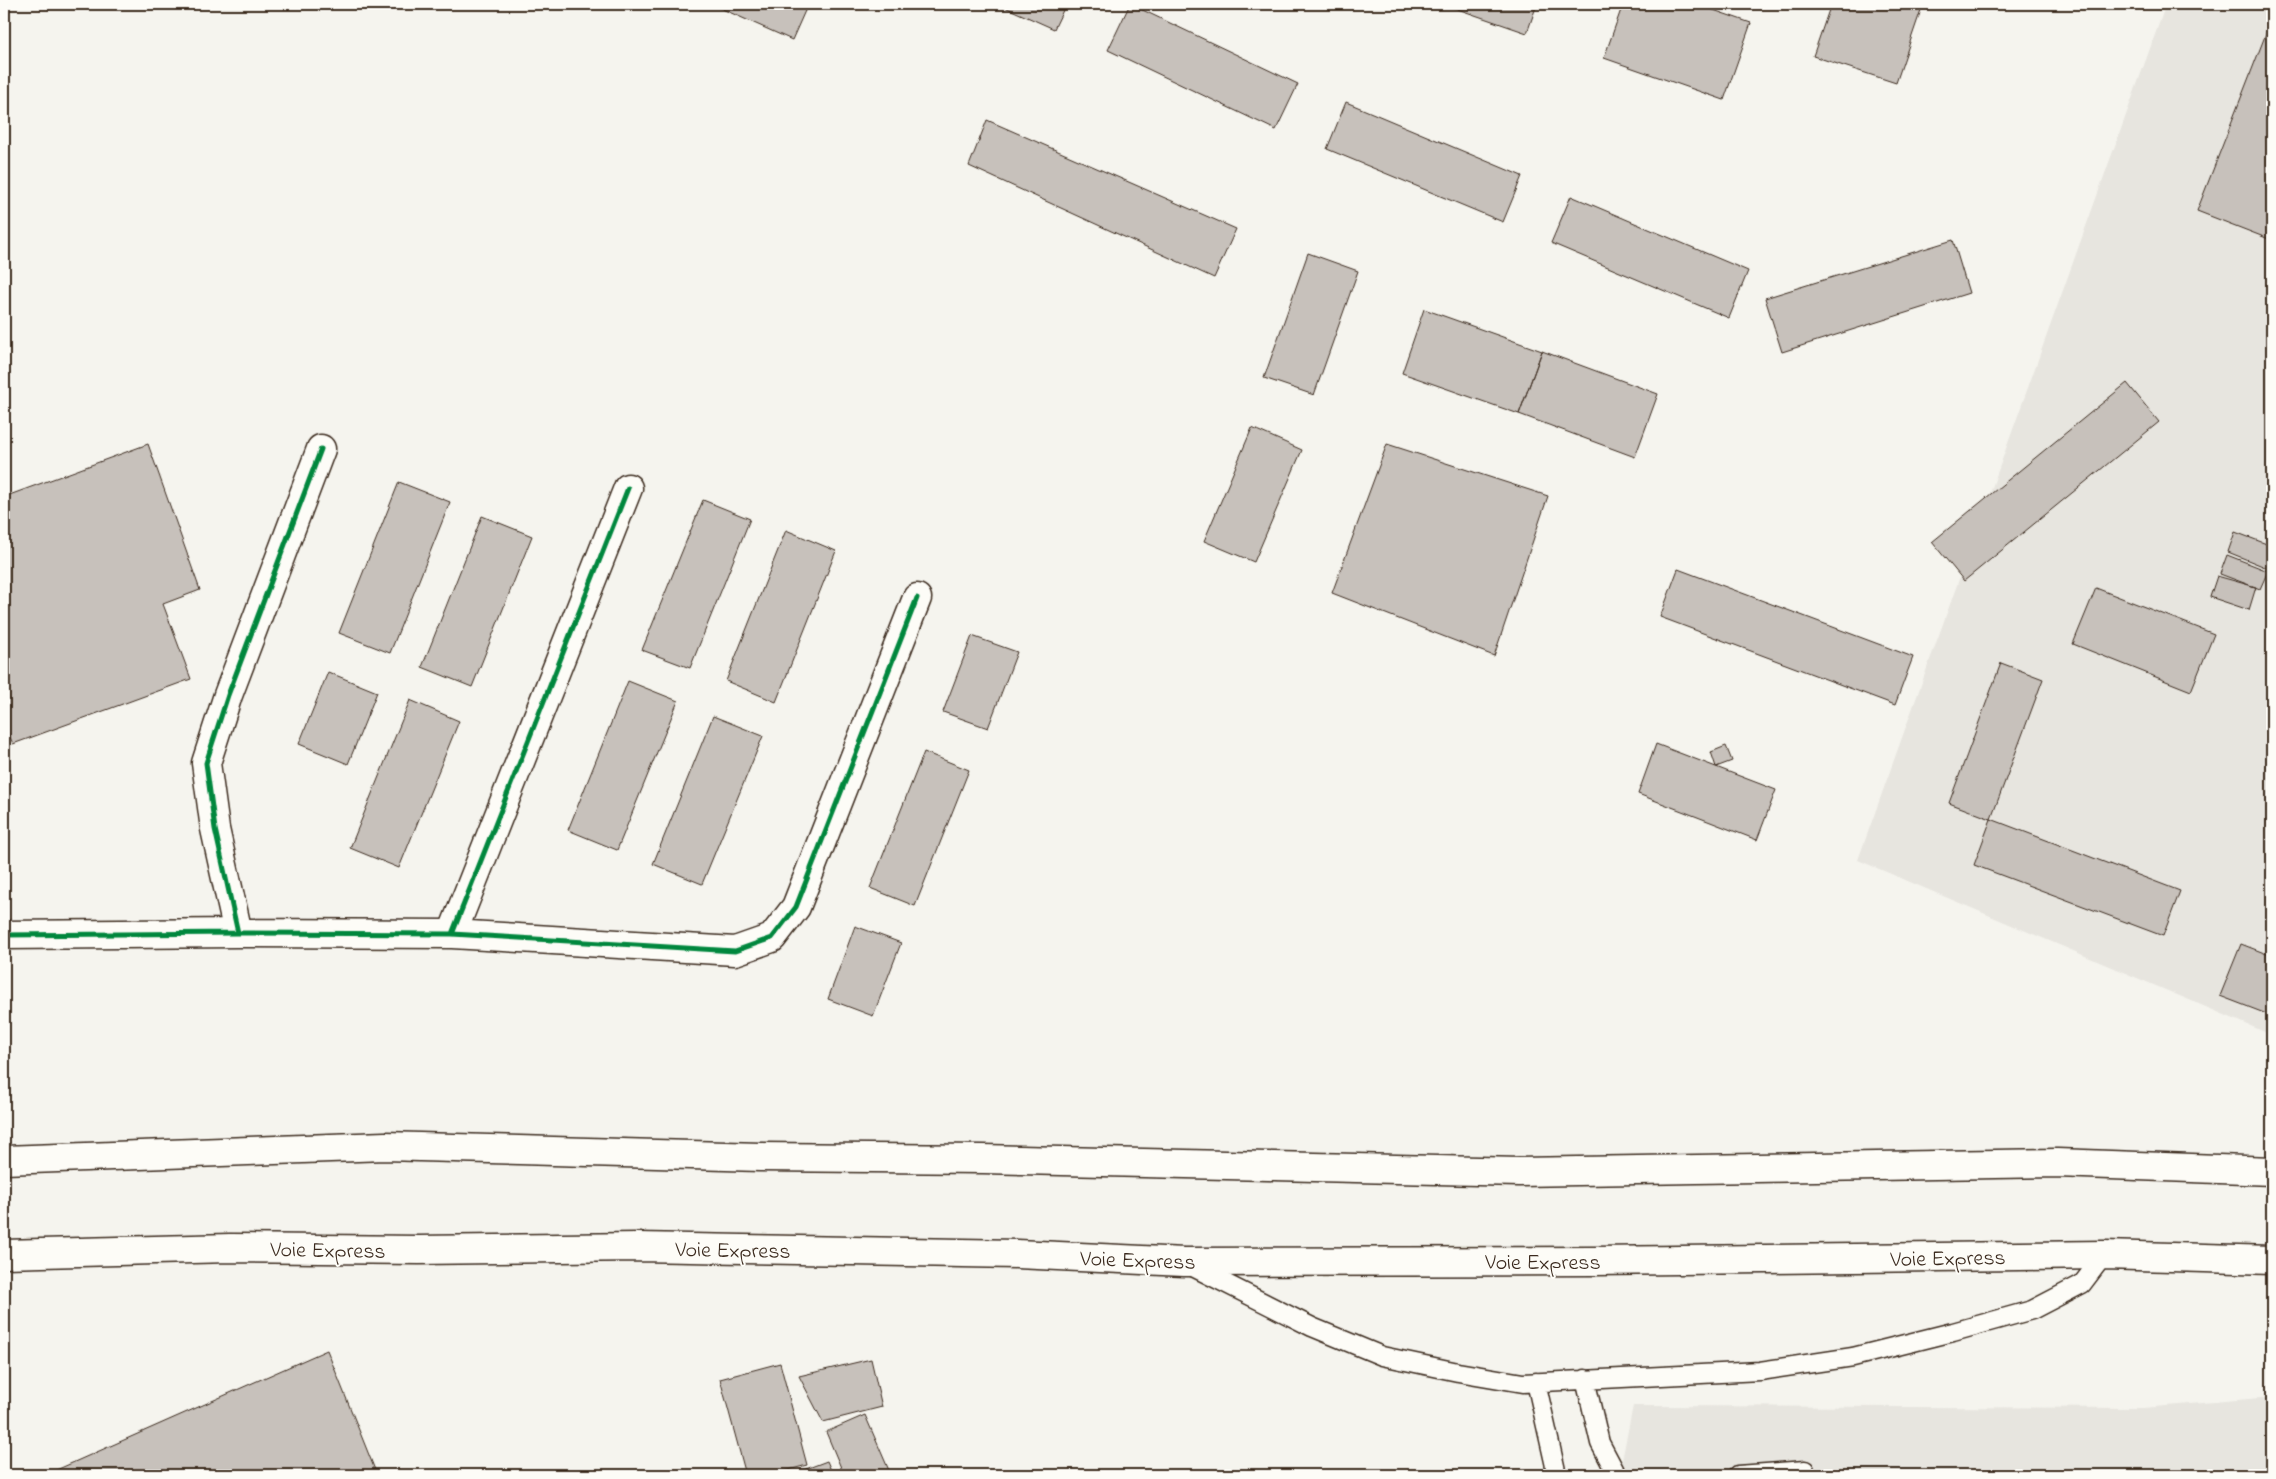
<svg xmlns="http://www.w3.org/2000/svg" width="2276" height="1479" font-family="'Indie Flower',sans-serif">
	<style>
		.built { fill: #e7e5df }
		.building { fill: #c7c1bb; stroke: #3b2a1e }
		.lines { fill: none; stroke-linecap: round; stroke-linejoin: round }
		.service-casing { stroke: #3b2a1e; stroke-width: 21 }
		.minor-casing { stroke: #3b2a1e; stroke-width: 31 }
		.trunk-casing { stroke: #3b2a1e; stroke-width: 31 }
		.service { stroke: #fdfcf7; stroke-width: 18 }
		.minor { stroke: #fdfcf7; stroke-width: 28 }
		.trunk { stroke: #fdfcf7; stroke-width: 28 }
		.cycleway-casing { stroke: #fdfcf7; stroke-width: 8 }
		.cycleway { stroke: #00873e; stroke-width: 5 }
		.labels { text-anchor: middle; stroke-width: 4; stroke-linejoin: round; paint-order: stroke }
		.street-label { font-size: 22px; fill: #3b2a1e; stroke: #fdfcf7 }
	</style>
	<rect width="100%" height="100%" fill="#f5f4ee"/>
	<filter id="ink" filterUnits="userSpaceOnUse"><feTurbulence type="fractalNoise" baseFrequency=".02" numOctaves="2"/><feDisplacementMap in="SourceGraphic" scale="10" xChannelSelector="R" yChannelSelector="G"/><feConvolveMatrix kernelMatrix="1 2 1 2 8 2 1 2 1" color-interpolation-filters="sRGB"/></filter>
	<g filter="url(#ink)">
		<path class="built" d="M2166,4h106v1031l-414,-175z
			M2272,1397v78h-653l14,-69 510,2z"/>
		<path class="building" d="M711,4h97l-16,36z
			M998,4h68l-12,25z
			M1130,4l168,80 -22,46 -168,-80z
			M1443,4h94l-10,29z
			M1623,4h73l55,19 -27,77 -120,-42z
			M1831,4h92l-27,79 -83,-27z
			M2272,18v212l-3,9 -72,-28z
			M1346,102l176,74 -19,46 -176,-73z
			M987,120l249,109 -22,49 -245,-112z
			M1571,196l177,75 -19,47 -178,-75z
			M1953,240l16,53 -187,59 -17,-54z
			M1308,253l50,18 -44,124 -50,-17z
			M1424,309l118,42 -23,63 -117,-41z
			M1542,351l116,43 -23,63 -116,-43z
			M2127,383l32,39 -195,159 -32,-39z
			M1252,428l50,22 -48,112 -50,-21z
			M148,444l52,146 -37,14 28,75 -178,65 -9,-21v-226z
			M1387,444l161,52 -54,160 -162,-63z
			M399,482l51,20 -60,151 -51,-20z
			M703,500l47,19 -60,149 -48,-18z
			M482,516l50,20 -60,151 -50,-20z
			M786,530l50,21 -60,151 -50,-21z
			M2235,532l37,14v17l-2,6 -42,-17z
			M2227,555l41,16 -8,18 -40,-15z
			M1678,569l235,88 -18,48 -235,-88z
			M2217,576l39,11 -7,23 -39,-13z
			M2096,588l118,46 -23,57 -118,-47z
			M972,636l45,16 -29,76 -45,-16z
			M2001,663l42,16 -52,140 -42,-16z
			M328,672l49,20 -29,72 -49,-20z
			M628,681l50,20 -61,149 -49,-20z
			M410,700l49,21 -60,147 -49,-20z
			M713,716l50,20 -61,148 -49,-20z
			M1656,744l120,46 -19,50 -119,-46z
			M1726,746l6,15 -16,6 -5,-15z
			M924,752l45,18 -54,136 -45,-18z
			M1991,819l189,72 -17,45 -189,-71z
			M855,926l46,17 -28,73 -45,-17z
			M2241,944l31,12v60l-52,-20z
			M327,1350l50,125h-332z
			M871,1359l11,48 -59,15 -24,-46z
			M780,1363l27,102 -37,10h-24l-26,-96z
			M865,1415l26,60h-47l-18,-43z
			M827,1461l6,14h-43z"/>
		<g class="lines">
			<defs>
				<path id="service" d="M1189,1265l123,62 70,29 76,16 65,11 237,-12 93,-14 100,-25 79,-22 50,-26 22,-29
					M1585,1379l15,64 17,32
					M1536,1382l21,93
					M1738,1475l67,-5"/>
				<path id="minor" d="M238,933l-23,-104 -9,-66 22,-68 93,-246
					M452,934l176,-446
					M4,935l234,-2 214,1 283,17 37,-13 24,-31 121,-309"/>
				<path id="trunk" d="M4,1160l381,-14 375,11 223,2 536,13 538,-9 215,8
					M4,1254l226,-6 189,2 219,-3 379,7 167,8 411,-1 509,-6 168,5"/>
			</defs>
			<use href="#service" class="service-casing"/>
			<use href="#minor" class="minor-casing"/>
			<use href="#trunk" class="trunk-casing"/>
			<use href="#service" class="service"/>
			<use href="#minor" class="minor"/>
			<use href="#trunk" class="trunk"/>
			<defs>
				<path id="cycleway" d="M238,933l-23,-104 -9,-66 22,-68 93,-246
					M452,934l176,-446
					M4,935l234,-2 214,1 283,17 37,-13 24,-31 121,-309"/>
			</defs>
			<use href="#cycleway" class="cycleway-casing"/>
			<use href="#cycleway" class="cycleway"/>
		</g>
	</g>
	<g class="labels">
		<g class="street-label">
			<text transform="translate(328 1249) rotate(1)" y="8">Voie Express</text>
			<text transform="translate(733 1249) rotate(1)" y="8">Voie Express</text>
			<text transform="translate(1948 1257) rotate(-1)" y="8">Voie Express</text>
			<text transform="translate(1138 1259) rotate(2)" y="8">Voie Express</text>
			<text x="1543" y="1269">Voie Express</text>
		</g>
	</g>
	<rect width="2276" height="1479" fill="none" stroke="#fdfcf7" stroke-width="20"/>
	<rect x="10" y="10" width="2256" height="1459" fill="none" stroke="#3b2a1e" stroke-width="2" filter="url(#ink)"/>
</svg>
